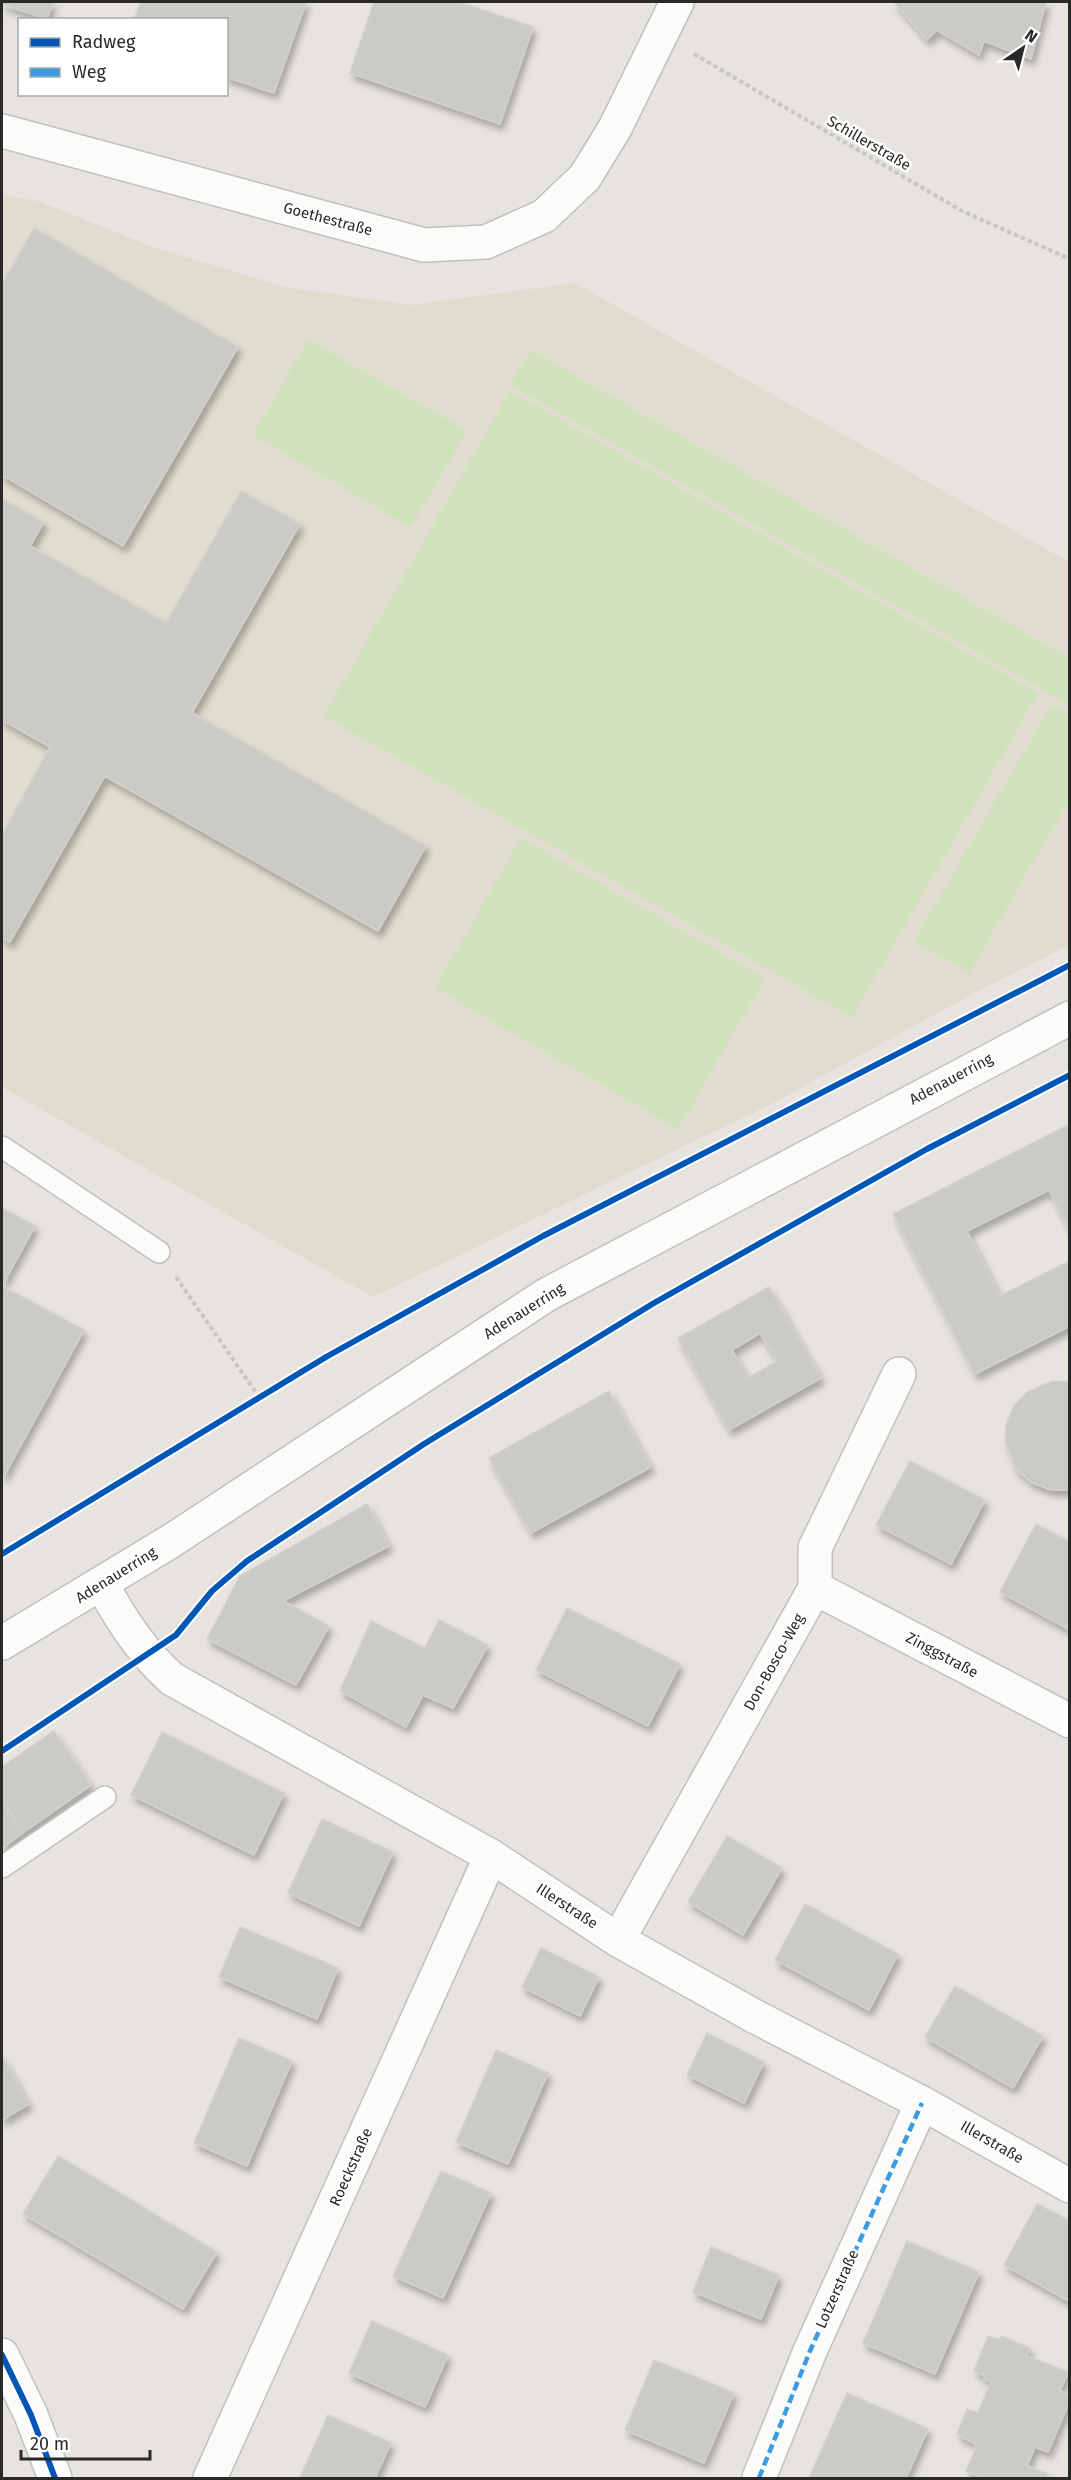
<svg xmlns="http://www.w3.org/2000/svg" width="1071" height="2480" font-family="'Fira Sans',sans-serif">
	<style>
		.education { fill: #e0dccf }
		.pitch { fill: #d0e2bb }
		.building { fill: #cccac7; stroke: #d2d0cc; stroke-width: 1.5; fill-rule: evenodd; filter: url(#shadow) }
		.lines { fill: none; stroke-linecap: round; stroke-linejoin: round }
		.service-casing { stroke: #c1c0bf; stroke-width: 24 }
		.minor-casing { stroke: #c1c0bf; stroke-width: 36 }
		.secondary-casing { stroke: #c1c0bf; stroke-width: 36 }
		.path { stroke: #c6c6c5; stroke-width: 4; stroke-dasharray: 4.5 3; stroke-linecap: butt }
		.service { stroke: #fbfbfa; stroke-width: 21 }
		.minor { stroke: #fbfbfa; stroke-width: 33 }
		.secondary { stroke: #fbfbfa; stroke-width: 33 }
		.quiet { stroke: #3d9ce1; stroke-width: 4.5; stroke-dasharray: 9 4.5; stroke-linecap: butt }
		.cycleway-casing { stroke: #fff; stroke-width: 10 }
		.cycleway { stroke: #0057b8; stroke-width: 6 }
		.labels { text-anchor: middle; stroke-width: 5; stroke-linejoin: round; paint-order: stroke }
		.street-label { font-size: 15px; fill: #292929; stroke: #fff }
	</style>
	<defs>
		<filter id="shadow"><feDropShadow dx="3.5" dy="6" stdDeviation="3" flood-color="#0004"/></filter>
	</defs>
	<rect width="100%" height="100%" fill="#e7e4e0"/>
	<path class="education" d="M2,195l36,6 112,45 135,41 127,18 163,-22 494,279v383l-89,45 -205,112 -402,195 -371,-210z"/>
	<path class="pitch" d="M308,340l159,91 -56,96 -158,-92z
		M531,350l538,308v47l-558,-320z
		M510,391l528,302 -186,324 -528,-301z
		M1052,704l17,10v86l-100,173 -55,-32z
		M521,838l244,140 -87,151 -243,-141z"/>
	<path class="building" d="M2,2h51l-6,17 -45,-15z
		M141,2h165l-32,91 -48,-16v-57h-92z
		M374,2h85l74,25 -33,97 -150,-51z
		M894,2h152l-15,57 -47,-18 -5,14 -42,-25 -10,10z
		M34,228l204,119 -115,199 -121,-71v-191z
		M241,491l59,33 -108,189 234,133 -48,85 -273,-155 -95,166 -8,-5v-102l48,-88 -48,-27v-221l42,23 -14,24 136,77z
		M1068,1125l2,106 -21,-41 -82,41 33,65 70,-35v65l-95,48 -82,-160z
		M2,1208l33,18 -33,60 82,44 -80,146 -2,-2z
		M769,1287l52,91 -92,52 -51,-92zM760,1333l17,28 -29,17 -16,-28z
		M1052,1381l18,1v108h-19l-20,-8 -15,-13 -10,-25v-19l8,-19 13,-14z
		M609,1391l42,76 -120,66 -42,-75z
		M910,1461l75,39 -34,64 -75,-39z
		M367,1504l22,42 -106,55 46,25 -33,59 -89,-46 33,-63z
		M1036,1524l34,18 -2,87 -68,-37z
		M567,1608l113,56 -32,62 -112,-56z
		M439,1620l49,25 -35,63 -30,-13 -17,32 -66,-36 31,-70 54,27z
		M54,1731l37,54 -67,47 -22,-32v-33z
		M162,1732l122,61 -30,62 -123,-60z
		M2,1800l22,32 -22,16z
		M322,1819l71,33 -34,74 -71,-33z
		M727,1836l55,32 -39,67 -55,-33z
		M805,1904l93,50 -29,56 -94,-50z
		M240,1927l98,41 -21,51 -98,-42z
		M541,1948l58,29 -19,39 -58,-29z
		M955,1986l88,50 -30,52 -88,-51z
		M707,2033l57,29 -20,41 -57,-28z
		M239,2038l53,23 -45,105 -53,-23z
		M496,2050l52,23 -40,91 -52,-22z
		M2,2056l27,48 -27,16z
		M58,2156l159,96 -34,57 -160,-95z
		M441,2171l50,22 -48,105 -50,-22z
		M1037,2204l33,17v81l-66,-37z
		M907,2241l72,31 -44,102 -72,-31z
		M711,2247l68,28 -18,44 -68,-27z
		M372,2321l76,34 -23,52 -76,-34z
		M988,2336l12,4 1,-4 29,12 -3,8 41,16 -8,19 10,3v6l-22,52 -13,-5 -8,19 21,8 -2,4h-69l1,-2 -12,-5 11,-26 -20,-11 10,-25 11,4 13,-31 -7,-3 1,-3 -11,-5z
		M654,2360l80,33 -30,70 -79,-33z
		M847,2393l81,36 -22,49h-97z
		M328,2415l63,28 -16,35h-75z"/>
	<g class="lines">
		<defs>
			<path id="service" d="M2,1147l157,105
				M2,1867l103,-70"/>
			<path id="minor" d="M2,131l422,114 62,-3 58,-26 41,-39 30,-49 62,-126
				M102,1584c18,35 40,68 70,95l319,177 127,84 136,76 168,87 148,83
				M815,1588l255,133
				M618,1940l197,-352v-40l84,-174
				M2,2355l29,60 24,63
				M210,2478l281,-622
				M759,2478l51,-127 112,-248"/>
			<path id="secondary" d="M2,1643l169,-102 375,-246 524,-277"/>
		</defs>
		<use href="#service" class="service-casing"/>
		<use href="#minor" class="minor-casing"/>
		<use href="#secondary" class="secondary-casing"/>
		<path class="path" d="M694,54l268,157 108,48
			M176,1277l83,120"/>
		<use href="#service" class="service"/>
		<use href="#minor" class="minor"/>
		<use href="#secondary" class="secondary"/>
		<path class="quiet" d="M759,2478l51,-127 112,-248"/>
		<defs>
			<path id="cycleway" d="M2,1554l324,-197 217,-121 527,-271
				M2,1751l174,-116 36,-44 35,-30 177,-117 230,-141 273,-154 143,-74
				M2,2355l29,60 24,63"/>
		</defs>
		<use href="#cycleway" class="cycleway-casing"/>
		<use href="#cycleway" class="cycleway"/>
	</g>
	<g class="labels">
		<g class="street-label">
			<text transform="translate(869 143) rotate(30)" y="5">Schillerstraße</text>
			<text transform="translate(328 219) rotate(15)" y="5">Goethestraße</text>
			<text transform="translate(951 1079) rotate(-28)" y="5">Adenauerring</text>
			<text transform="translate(524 1311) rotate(-32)" y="5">Adenauerring</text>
			<text transform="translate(116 1575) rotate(-32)" y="5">Adenauerring</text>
			<text transform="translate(942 1655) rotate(28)" y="5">Zinggstraße</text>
			<text transform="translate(774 1662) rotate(-61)" y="5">Don-Bosco-Weg</text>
			<text transform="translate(567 1906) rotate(33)" y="5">Illerstraße</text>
			<text transform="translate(992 2142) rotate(30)" y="5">Illerstraße</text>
			<text transform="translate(351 2167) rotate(-66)" y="5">Roeckstraße</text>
			<text transform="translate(837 2289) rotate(-66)" y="5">Lotzerstraße</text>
		</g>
	</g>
	<rect width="1071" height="2480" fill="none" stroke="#292929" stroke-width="6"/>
	<rect x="18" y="18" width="210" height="78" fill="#ffffff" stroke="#a9a9a9" stroke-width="1.5"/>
	<rect x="30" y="38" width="30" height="9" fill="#0057b8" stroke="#a9a9a9" stroke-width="1.5"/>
	<text x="72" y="48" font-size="18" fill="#292929">Radweg</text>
	<rect x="30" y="68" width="30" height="9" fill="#3d9ce1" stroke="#a9a9a9" stroke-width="1.5"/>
	<text x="72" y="78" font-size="18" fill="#292929">Weg</text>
	<g transform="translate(1023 48) rotate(35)" stroke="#ffffff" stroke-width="4.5" paint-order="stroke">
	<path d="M0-4.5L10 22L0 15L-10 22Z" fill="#292929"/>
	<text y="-9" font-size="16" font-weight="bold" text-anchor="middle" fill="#292929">N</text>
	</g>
	<path d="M21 2450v9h129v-9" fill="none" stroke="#292929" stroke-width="3"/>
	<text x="30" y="2450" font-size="18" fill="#292929" stroke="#ffffff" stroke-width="4.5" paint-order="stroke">20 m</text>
</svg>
